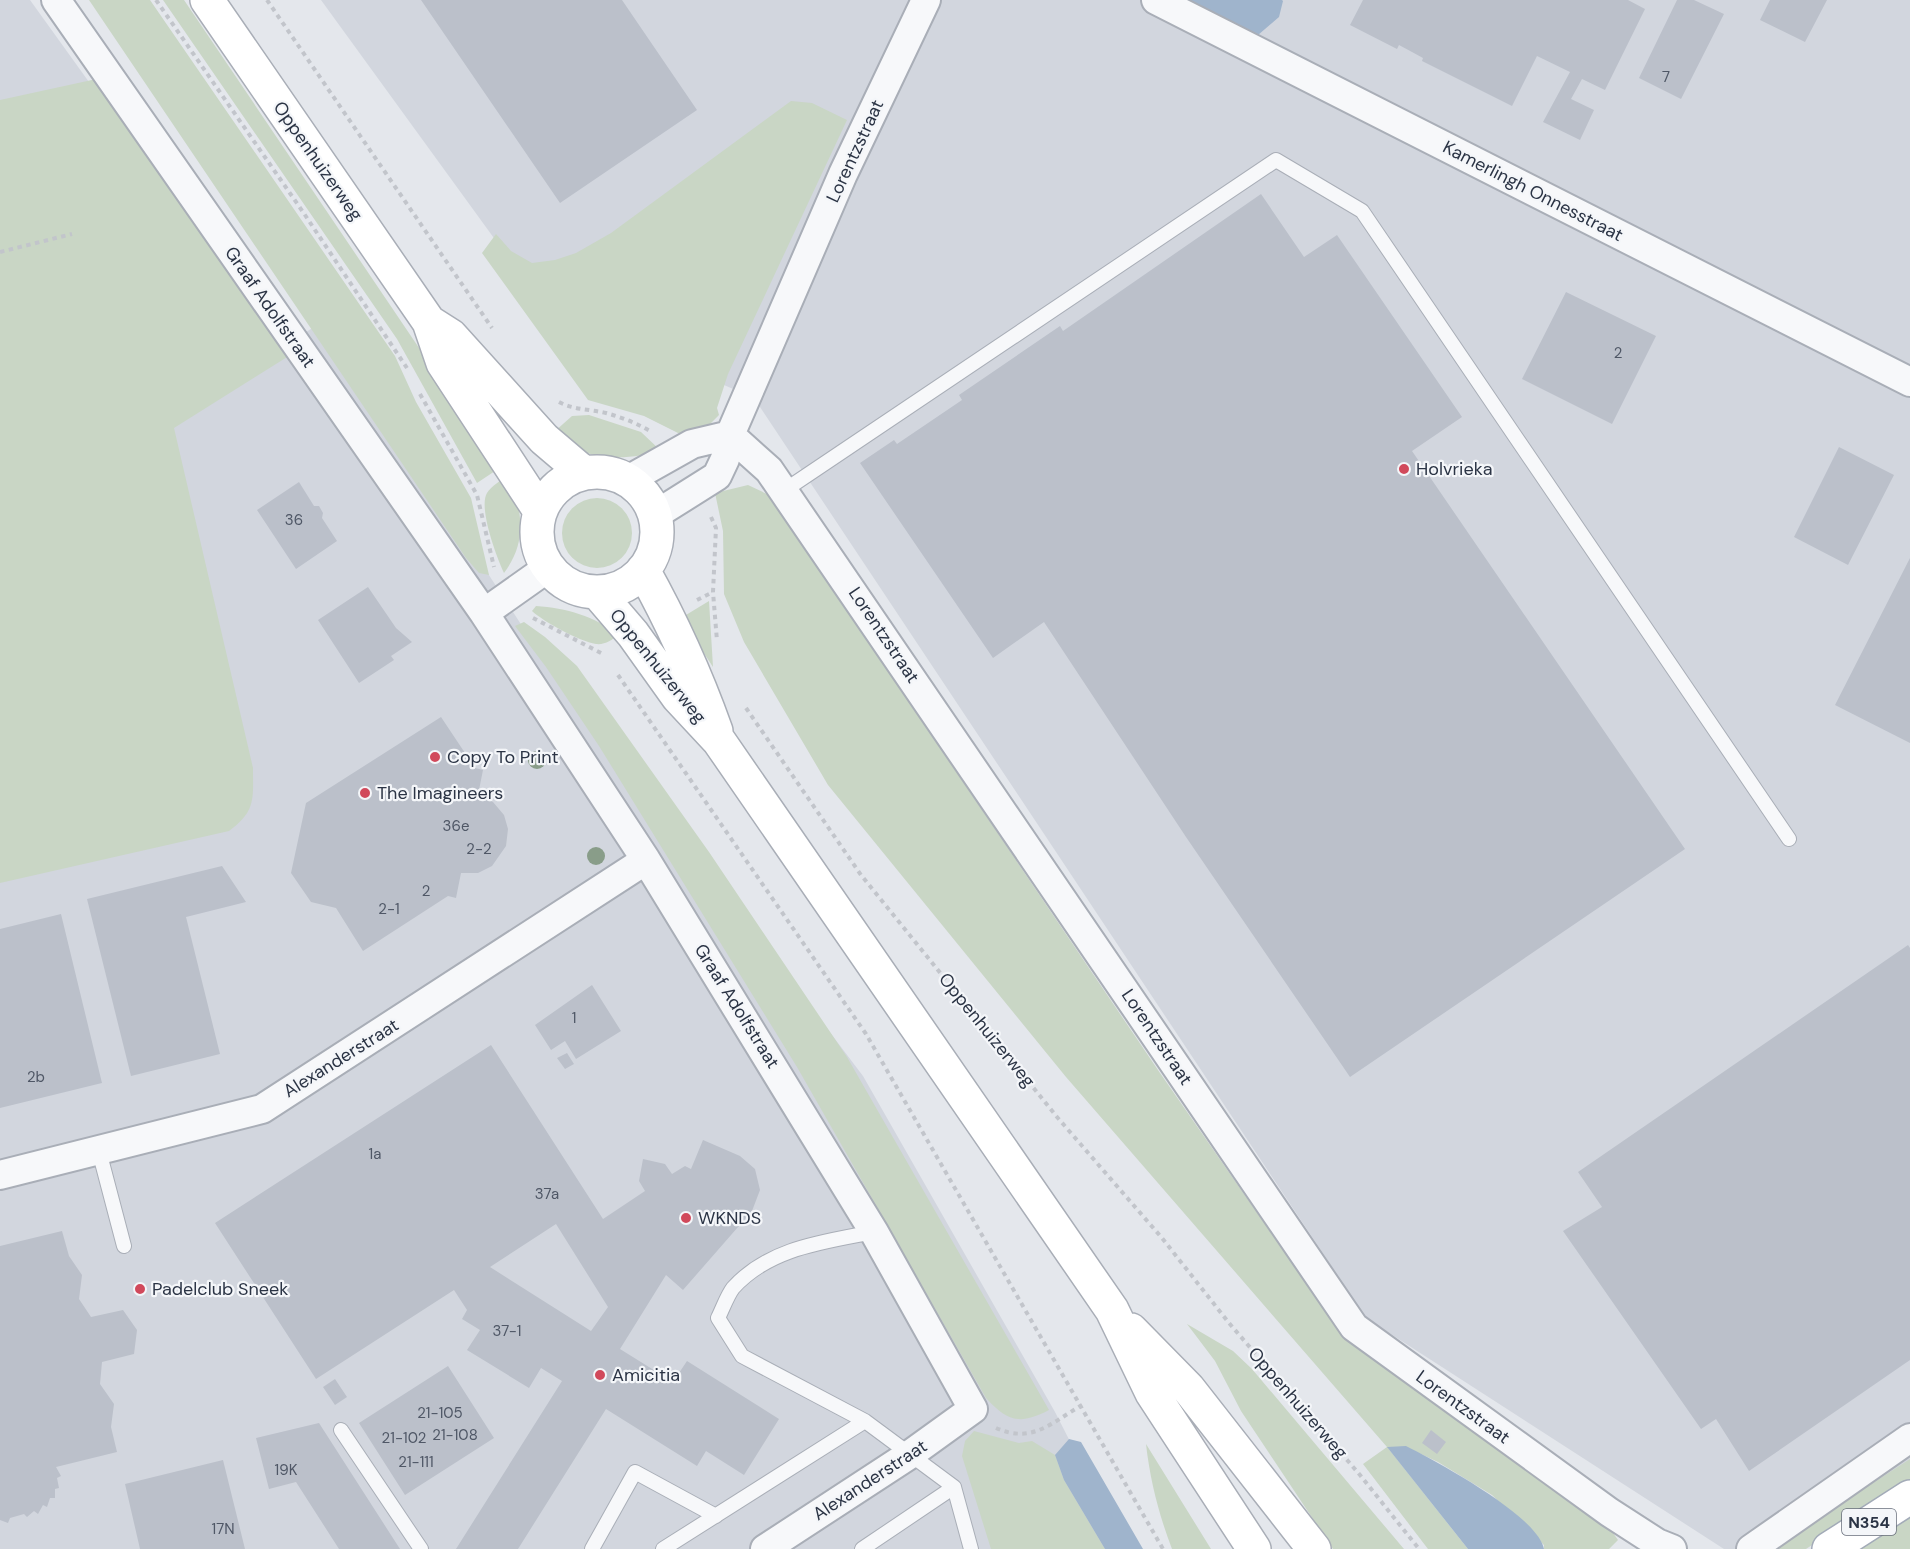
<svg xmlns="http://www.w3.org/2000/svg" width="1910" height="1549" font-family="'DM Sans',sans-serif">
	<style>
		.built { fill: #d2d6de }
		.green { fill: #c9d6c5 }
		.water { fill: #9fb4cc }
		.building { fill: #bbc0ca; fill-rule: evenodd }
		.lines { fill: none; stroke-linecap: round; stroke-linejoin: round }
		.service-casing { stroke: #a9aeb7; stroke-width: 16 }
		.minor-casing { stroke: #a9aeb7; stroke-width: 32 }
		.secondary-casing { stroke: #a9aeb7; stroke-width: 36 }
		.primary-casing { stroke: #a3abb8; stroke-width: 36 }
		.path { stroke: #c2c5cb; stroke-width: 4; stroke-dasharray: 4.5 4.5; stroke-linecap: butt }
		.service { stroke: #f7f8fa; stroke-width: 14 }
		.minor { stroke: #f7f8fa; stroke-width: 28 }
		.secondary { stroke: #fff; stroke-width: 33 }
		.primary { stroke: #fff; stroke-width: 33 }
		.tree { fill: #899d89 }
		.poi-dot { fill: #d1495b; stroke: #f4f6f9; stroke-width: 2 }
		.labels { text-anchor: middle; stroke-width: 4.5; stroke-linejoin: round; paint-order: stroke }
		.number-label { font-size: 15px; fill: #4f5766 }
		.shield { fill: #f4f6f9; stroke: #676e7b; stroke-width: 1.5 }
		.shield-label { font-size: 16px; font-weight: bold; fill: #2b3445 }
		.street-label { font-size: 18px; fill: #2b3445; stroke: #f4f6f9 }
		.poi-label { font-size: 18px; fill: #2b3445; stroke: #f4f6f9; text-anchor: start }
	</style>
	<rect width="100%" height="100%" fill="#e4e7ec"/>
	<path class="built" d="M0,0h30l64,89 -94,21z
		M321,0h1589v1470l-118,79h-68l-358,-231 -612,-920 -210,-91z
		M324,321l200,308 339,447 192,336 70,137h-1125v-680l154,-444z"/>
	<path class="green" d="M89,0h61l245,356 21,46 55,96 18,77 -10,-2 -13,-15z
		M163,0h21l281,416 39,49 -27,18 -80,-144z
		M101,78l191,276 -118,74 79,340c0,31 3,43 -24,63l-229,52v-783z
		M791,101l21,2 35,17 -119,254 -11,34 2,7 -11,11 -24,10 -40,-20 -56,-16 -106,-147 14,-19 15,17 21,12 23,-3 21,-7 35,-20z
		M589,415l52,17 19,18c-23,9 -56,10 -79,1 -9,-4 -18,-13 -27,-19l18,-16z
		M509,474c12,36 20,65 -5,99 -7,-15 -26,-65 -17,-80 4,-7 15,-13 22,-19z
		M748,485l21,10 391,578 180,259 65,50 198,137 15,21 -9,9h-65v-4l-52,-50 -54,-33 -32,-15 -18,1 80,101h-40l-65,-85 24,-17 -321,-370 -238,-292 -84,-143 -20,-48 -1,-63 -8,-38z
		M562 533a35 35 0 1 1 70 0a35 35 0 1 1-70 0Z
		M709,601l4,66 -32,-49z
		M536,606c30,2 59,10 82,29 -6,5 -13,10 -22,9 -17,-3 -52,-22 -64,-33z
		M524,622l21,15 32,29 132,186 138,205 202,353c-29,15 -41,12 -63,-12l-189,-331 -198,-321 -53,-79 -31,-41z
		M1187,1324l46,27 19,18 152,180h-71l-92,-138 -26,-50z
		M974,1431l45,12 13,-2 23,14 9,25 41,69h-114l-29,-93 3,-15z
		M1146,1444l65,105h-39c-13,-34 -22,-69 -26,-105z
		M1910,1459v21l-104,69h-35z
		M1910,1515v34h-49z"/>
	<path class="water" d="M1188,0h94l1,1 -4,16 -21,18z
		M1069,1439l12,3 62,107h-38l-41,-69 -9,-25z
		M1406,1446c30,15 132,70 138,103h-76l-81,-102z"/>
	<path class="building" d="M421,0h201l75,110 -137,93z
		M1363,0h265l17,9 -40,81 -23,-11 -11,20 23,11 -14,30 -37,-18 27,-50 -33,-16 -25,50 -90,-45 1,-3 -11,-6 -13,-7 -2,4 -47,-24z
		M1677,0h17l30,14 -43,85 -42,-21z
		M1770,0h57l-22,42 -45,-22z
		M1261,194l43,63 33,-22 125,182 -50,34 273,398 -335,228 -164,-240 -142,-215 -51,36 -133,-195 34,-23 3,4 65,-44 -3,-5 101,-69 3,5z
		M1566,292l90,44 -44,88 -90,-45z
		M1839,447l55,28 -46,90 -54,-28z
		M299,482l15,24h5l4,7 -1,5 15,23 -41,28 -39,-59z
		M1910,558v185l-75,-38z
		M368,587l28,41 16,14 -21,14 3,4 -35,23 -41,-63z
		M441,717l34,51 8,2 -5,25 15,7 11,13 4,14 -2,17 -14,20 -14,7h-17l-5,25 -8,-2 -85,55 -27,-43 -25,-6 -20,-29 15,-70z
		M222,866l24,36 -60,15 34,137 -89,22 -44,-177z
		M61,914l41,169 -102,25v-179z
		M1908,945l2,3v412l-161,111 -33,-52 -15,10 -138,-198 39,-24 -24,-35z
		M592,985l29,46 -45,28 -11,-18 -14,9 -16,-25z
		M491,1045l112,174 42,-28 -6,-10 4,-22 22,5 7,10 13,-8 6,3 12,-29 37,16 15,13 5,21 -8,21 -69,79 -17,-15 -46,74 53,33 14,-21 92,58 -35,56 -38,-24 -9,15 -91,-57 -88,140h-62l106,-168 -21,-13 -12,20 -62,-38 13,-20 -18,-11 5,-9 -13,-20 -138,89 -101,-156zM556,1224l52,83 -17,24 -101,-64z
		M567,1053l7,11 -9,5 -8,-11z
		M62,1231l7,25 13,19 -3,24 12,18 32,-7 14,20 -3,24 -32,8 -2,22 14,20 -3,23 6,25 -61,15 5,9 -4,2 2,10 -4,1v9h-5l-3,9 -4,-2 -5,9 -4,-3 -7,6 -3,-3 -14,4 -2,5 -8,-3v-274z
		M448,1366l46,72 -89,57 -46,-72z
		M335,1379l12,18 -12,8 -12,-18z
		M319,1423l81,126h-61l-43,-67 -27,7 -13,-51z
		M1431,1430l15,12 -9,12 -15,-11z
		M223,1460l22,89h-105l-15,-65z"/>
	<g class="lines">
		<defs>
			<path id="service" d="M785,490l491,-330 86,51 427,628
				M99,1151l25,95
				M874,1232c-51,10 -105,16 -141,56 -6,8 -10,20 -15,30l24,38 123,65 89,66 17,62
				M341,1430l80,119
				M592,1549l43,-77 81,44
				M663,1549l202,-128
				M862,1549l92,-62"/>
			<path id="minor" d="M56,0l428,613 162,247 228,372 99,177 -61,44 -147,96
				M1156,0l754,382
				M628,480l64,-36 38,-9 39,35 585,857 255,185 48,31 15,6
				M655,515l62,-39 8,-17 5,-24 113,-261 83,-174
				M484,613l65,-46
				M0,1175l262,-66 384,-249
				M1751,1549l159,-111"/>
			<path id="secondary" d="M207,0l222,322 14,41 97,148
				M429,322l22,14 93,103 40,34
				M537 532a60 60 0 1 1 120 0a60 60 0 1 1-120 0Z
				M643,570c29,52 53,105 73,161
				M597,592l36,42 45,63 41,44 393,569 40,83 102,156
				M1131,1330l57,58 126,161"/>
			<path id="primary" d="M1829,1549l81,-52"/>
		</defs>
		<use href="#service" class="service-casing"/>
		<use href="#minor" class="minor-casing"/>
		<use href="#secondary" class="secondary-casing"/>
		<use href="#primary" class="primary-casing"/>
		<path class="path" d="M156,0l147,212 104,156
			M267,0l225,328
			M0,252l72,-18
			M420,394l57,101 17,72
			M559,402c15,8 30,7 47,11 15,4 30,10 44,18
			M711,517l5,11 -3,64 4,49
			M697,600l16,-8
			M533,618l70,36
			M618,675l248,359 297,515
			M746,708l115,167 196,242 105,121 67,85 131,152 59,74
			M996,1428c36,16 55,-5 86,-23"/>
		<use href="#service" class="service"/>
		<use href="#minor" class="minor"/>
		<use href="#secondary" class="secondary"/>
		<use href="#primary" class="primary"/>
	</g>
	<g class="tree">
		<circle cx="537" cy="760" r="9"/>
		<circle cx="596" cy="856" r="9"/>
	</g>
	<g class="poi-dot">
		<circle cx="1404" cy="469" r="6"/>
		<circle cx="435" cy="757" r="6"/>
		<circle cx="365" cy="793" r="6"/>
		<circle cx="686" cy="1218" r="6"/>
		<circle cx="140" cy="1289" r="6"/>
		<circle cx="600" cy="1375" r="6"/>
	</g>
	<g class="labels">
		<g class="number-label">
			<text x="1666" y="82">7</text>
			<text x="1618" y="358">2</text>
			<text x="294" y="525">36</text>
			<text x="456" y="831">36e</text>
			<text x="479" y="854">2-2</text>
			<text x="426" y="896">2</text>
			<text x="389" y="914">2-1</text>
			<text x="574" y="1023">1</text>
			<text x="36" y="1082">2b</text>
			<text x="375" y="1159">1a</text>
			<text x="547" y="1199">37a</text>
			<text x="507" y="1336">37-1</text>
			<text x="440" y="1418">21-105</text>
			<text x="455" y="1440">21-108</text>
			<text x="404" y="1443">21-102</text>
			<text x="416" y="1467">21-111</text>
			<text x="286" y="1475">19K</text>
			<text x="223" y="1534">17N</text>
		</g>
		<rect class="shield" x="1842" y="1509" width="54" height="26" rx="4.5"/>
		<g class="shield-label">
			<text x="1869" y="1528">N354</text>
		</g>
		<g class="street-label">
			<text transform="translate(855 151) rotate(-65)" y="6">Lorentzstraat</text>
			<text transform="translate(318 161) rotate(55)" y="6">Oppenhuizerweg</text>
			<text transform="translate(1533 191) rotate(27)" y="6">Kamerlingh Onnesstraat</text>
			<text transform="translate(270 307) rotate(55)" y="6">Graaf Adolfstraat</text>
			<text transform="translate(884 635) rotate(56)" y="6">Lorentzstraat</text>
			<text transform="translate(658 666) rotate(51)" y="6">Oppenhuizerweg</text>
			<text transform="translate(737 1006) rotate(58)" y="6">Graaf Adolfstraat</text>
			<text transform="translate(987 1030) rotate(51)" y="6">Oppenhuizerweg</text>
			<text transform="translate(1157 1037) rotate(56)" y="6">Lorentzstraat</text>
			<text transform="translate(341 1058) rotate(-32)" y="6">Alexanderstraat</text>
			<text transform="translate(1298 1403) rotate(49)" y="6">Oppenhuizerweg</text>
			<text transform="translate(1463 1407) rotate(36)" y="6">Lorentzstraat</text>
			<text transform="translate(870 1480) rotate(-33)" y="6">Alexanderstraat</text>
		</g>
		<g class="poi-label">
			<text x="1416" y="475">Holvrieka</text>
			<text x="447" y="763">Copy To Print</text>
			<text x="377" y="799">The Imagineers</text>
			<text x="698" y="1224">WKNDS</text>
			<text x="152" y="1295">Padelclub Sneek</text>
			<text x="612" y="1381">Amicitia</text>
		</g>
	</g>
</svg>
